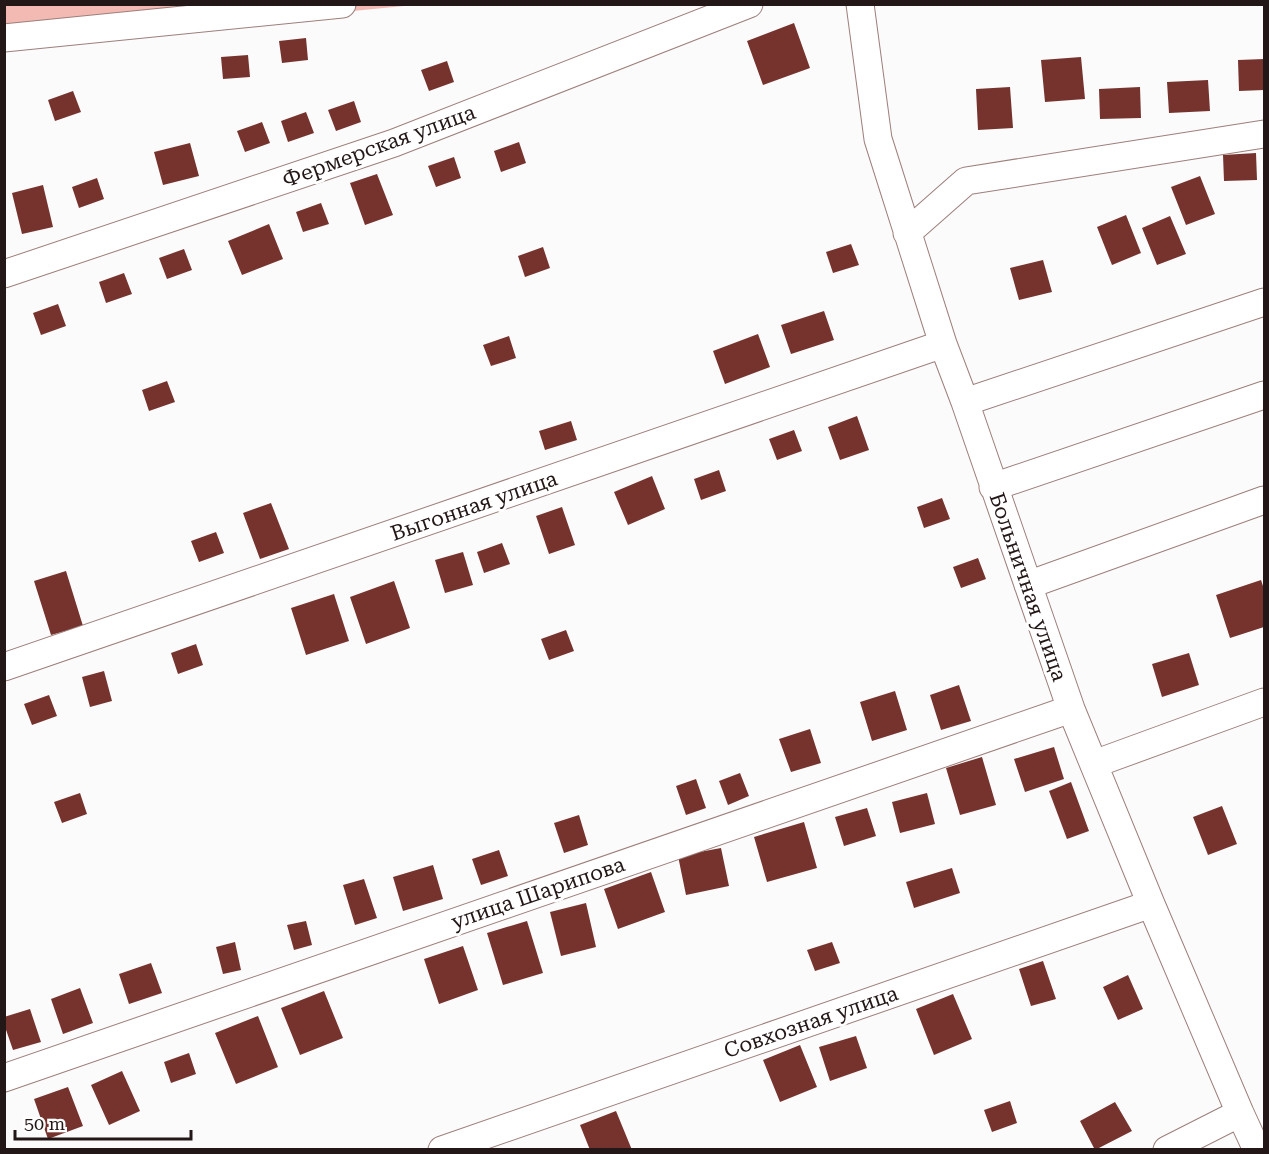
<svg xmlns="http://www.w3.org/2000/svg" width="1269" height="1154" font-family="'Roboto Serif',serif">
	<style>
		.green { fill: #f2bab3 }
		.building { fill: #76332e }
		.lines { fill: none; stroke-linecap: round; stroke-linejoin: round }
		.minor-casing { stroke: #9d7f7b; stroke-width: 29 }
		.minor { stroke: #fff; stroke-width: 27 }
		.labels { text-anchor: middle; stroke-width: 6; stroke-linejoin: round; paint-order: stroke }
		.street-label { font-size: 21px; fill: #231817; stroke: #fff }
	</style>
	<rect width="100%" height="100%" fill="#fbfbfb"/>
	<path class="green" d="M5,5h409l-409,40z"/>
	<path class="building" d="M794,23l16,45 -47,17 -16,-44z
		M306,38l2,22 -26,3 -3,-22z
		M248,55l2,22 -27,2 -2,-22z
		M1081,57l4,42 -40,3 -4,-42z
		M1264,59v31l-25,1 -1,-31z
		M447,61l7,21 -25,9 -8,-21z
		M1208,80l2,31 -41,2 -2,-31z
		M1010,87l3,41 -35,2 -2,-41z
		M1140,87l1,31 -41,1 -1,-30z
		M73,91l8,21 -26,9 -7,-21z
		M354,101l7,21 -25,9 -8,-21z
		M306,112l8,21 -26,9 -7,-21z
		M262,122l8,21 -25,9 -8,-21z
		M519,142l7,21 -25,9 -7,-21z
		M190,143l9,33 -36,9 -9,-33z
		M1256,153l1,27 -33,1 -1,-26z
		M454,157l7,21 -25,9 -8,-21z
		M377,174l16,41 -28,10 -15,-42z
		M1200,176l15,38 -29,11 -15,-38z
		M97,178l7,21 -25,9 -7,-21z
		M43,185l10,42 -31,7 -10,-41z
		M321,203l8,21 -26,8 -7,-20z
		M1126,215l15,38 -29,12 -15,-38z
		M1170,216l16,38 -29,11 -15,-37z
		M269,224l14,35 -41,16 -14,-34z
		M851,244l8,21 -26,8 -7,-21z
		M543,247l7,21 -25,9 -7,-21z
		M184,249l8,21 -25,9 -8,-21z
		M1043,260l9,32 -33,8 -9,-32z
		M124,273l8,21 -26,9 -7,-21z
		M58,304l8,22 -25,9 -8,-22z
		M824,311l10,29 -43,14 -10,-29z
		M758,334l12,33 -45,17 -12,-33z
		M509,336l7,22 -25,8 -8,-21z
		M167,381l8,21 -26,9 -7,-21z
		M857,416l12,34 -29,10 -12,-33z
		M571,421l6,19 -32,10 -6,-19z
		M794,430l8,21 -25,9 -8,-21z
		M719,470l7,21 -25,9 -7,-21z
		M652,476l13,33 -37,16 -14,-33z
		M942,498l8,21 -26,9 -7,-21z
		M271,503l18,46 -29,10 -17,-46z
		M562,507l13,38 -26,9 -13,-38z
		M216,532l8,21 -25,9 -8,-21z
		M502,543l8,21 -26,9 -7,-21z
		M463,552l10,33 -28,8 -10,-33z
		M978,558l8,21 -25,9 -8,-21z
		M66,571l17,55 -32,9 -17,-54z
		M1261,580l3,9v38l-34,11 -14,-43z
		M394,581l16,47 -44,16 -16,-47z
		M334,594l15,47 -43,14 -15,-47z
		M566,630l8,21 -25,9 -8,-21z
		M196,644l7,21 -25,9 -7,-21z
		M1189,653l10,32 -37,12 -10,-33z
		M104,671l8,30 -22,6 -8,-30z
		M959,685l12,36 -30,9 -11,-35z
		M895,691l12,39 -35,11 -12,-39z
		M49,695l8,21 -25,9 -8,-21z
		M810,729l11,34 -30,9 -12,-33z
		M1054,747l10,32 -39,13 -11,-33z
		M982,757l14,48 -36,10 -14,-47z
		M740,773l9,23 -21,9 -9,-24z
		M696,779l10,29 -20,7 -10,-29z
		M1071,782l18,49 -22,8 -18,-48z
		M80,793l7,21 -25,9 -8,-21z
		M927,793l8,31 -35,9 -8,-31z
		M1222,806l15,38 -29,11 -15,-38z
		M867,808l9,28 -32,10 -9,-29z
		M579,815l9,30 -24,8 -10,-30z
		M804,822l13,46 -50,14 -13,-45z
		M721,848l8,38 -43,9 -8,-39z
		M499,850l9,26 -27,9 -9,-26z
		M433,865l10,34 -40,12 -10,-34z
		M952,868l8,25 -46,15 -8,-26z
		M651,872l14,40 -47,17 -14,-40z
		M364,879l13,39 -22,7 -12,-40z
		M586,903l10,44 -35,9 -11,-44z
		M306,921l6,24 -18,5 -7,-25z
		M527,921l16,52 -40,12 -16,-52z
		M235,942l6,28 -18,4 -7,-27z
		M832,942l8,21 -25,8 -8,-21z
		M463,946l15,44 -39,14 -15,-45z
		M1043,961l13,38 -25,7 -12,-37z
		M151,963l11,30 -33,11 -10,-30z
		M1128,975l15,34 -25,11 -15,-33z
		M80,988l13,35 -30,11 -12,-35z
		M324,991l19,47 -43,17 -19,-47z
		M953,994l19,45 -38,16 -18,-46z
		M30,1009l11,33 -28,8 -9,-26v-7z
		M258,1016l20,51 -42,17 -21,-51z
		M856,1036l11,32 -37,13 -11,-34z
		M800,1045l17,42 -37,15 -17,-42z
		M189,1053l7,21 -25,9 -7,-21z
		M122,1071l18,40 -31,14 -18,-40z
		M68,1087l15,39 -35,13 -14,-40z
		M1010,1101l7,22 -25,9 -8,-22z
		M1115,1102l17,29 -37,19 -15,-29z
		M616,1111l16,39h-42l-10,-25z"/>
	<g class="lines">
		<defs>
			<path id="minor" d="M860,4l18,135 65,205 22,58 106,307 80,195 89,209 17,37
				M4,38l338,-34
				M907,233l59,-52 298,-47
				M4,274l390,-131 355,-139
				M965,402l299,-100
				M993,487l271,-92
				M1028,585l236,-85
				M4,667l939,-323
				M1094,764l170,-62
				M4,1078l1067,-369
				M442,1150l709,-246
				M1167,1150l73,-37"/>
		</defs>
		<use href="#minor" class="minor-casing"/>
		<use href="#minor" class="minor"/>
	</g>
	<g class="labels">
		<g class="street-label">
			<text transform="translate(379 146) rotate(-20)" y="7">Фермерская улица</text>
			<text transform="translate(474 506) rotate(-19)" y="7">Выгонная улица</text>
			<text transform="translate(1028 587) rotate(71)" y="7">Больничная улица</text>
			<text transform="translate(538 893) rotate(-19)" y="7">улица Шарипова</text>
			<text transform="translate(811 1022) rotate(-19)" y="7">Совхозная улица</text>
		</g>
	</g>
	<rect width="1269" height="1154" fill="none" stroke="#231817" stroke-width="12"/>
	<path d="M15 1130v9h176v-9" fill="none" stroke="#231817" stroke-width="3"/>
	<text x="24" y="1130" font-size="18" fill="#231817" stroke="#ffffff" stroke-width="4.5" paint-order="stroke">50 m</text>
</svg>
